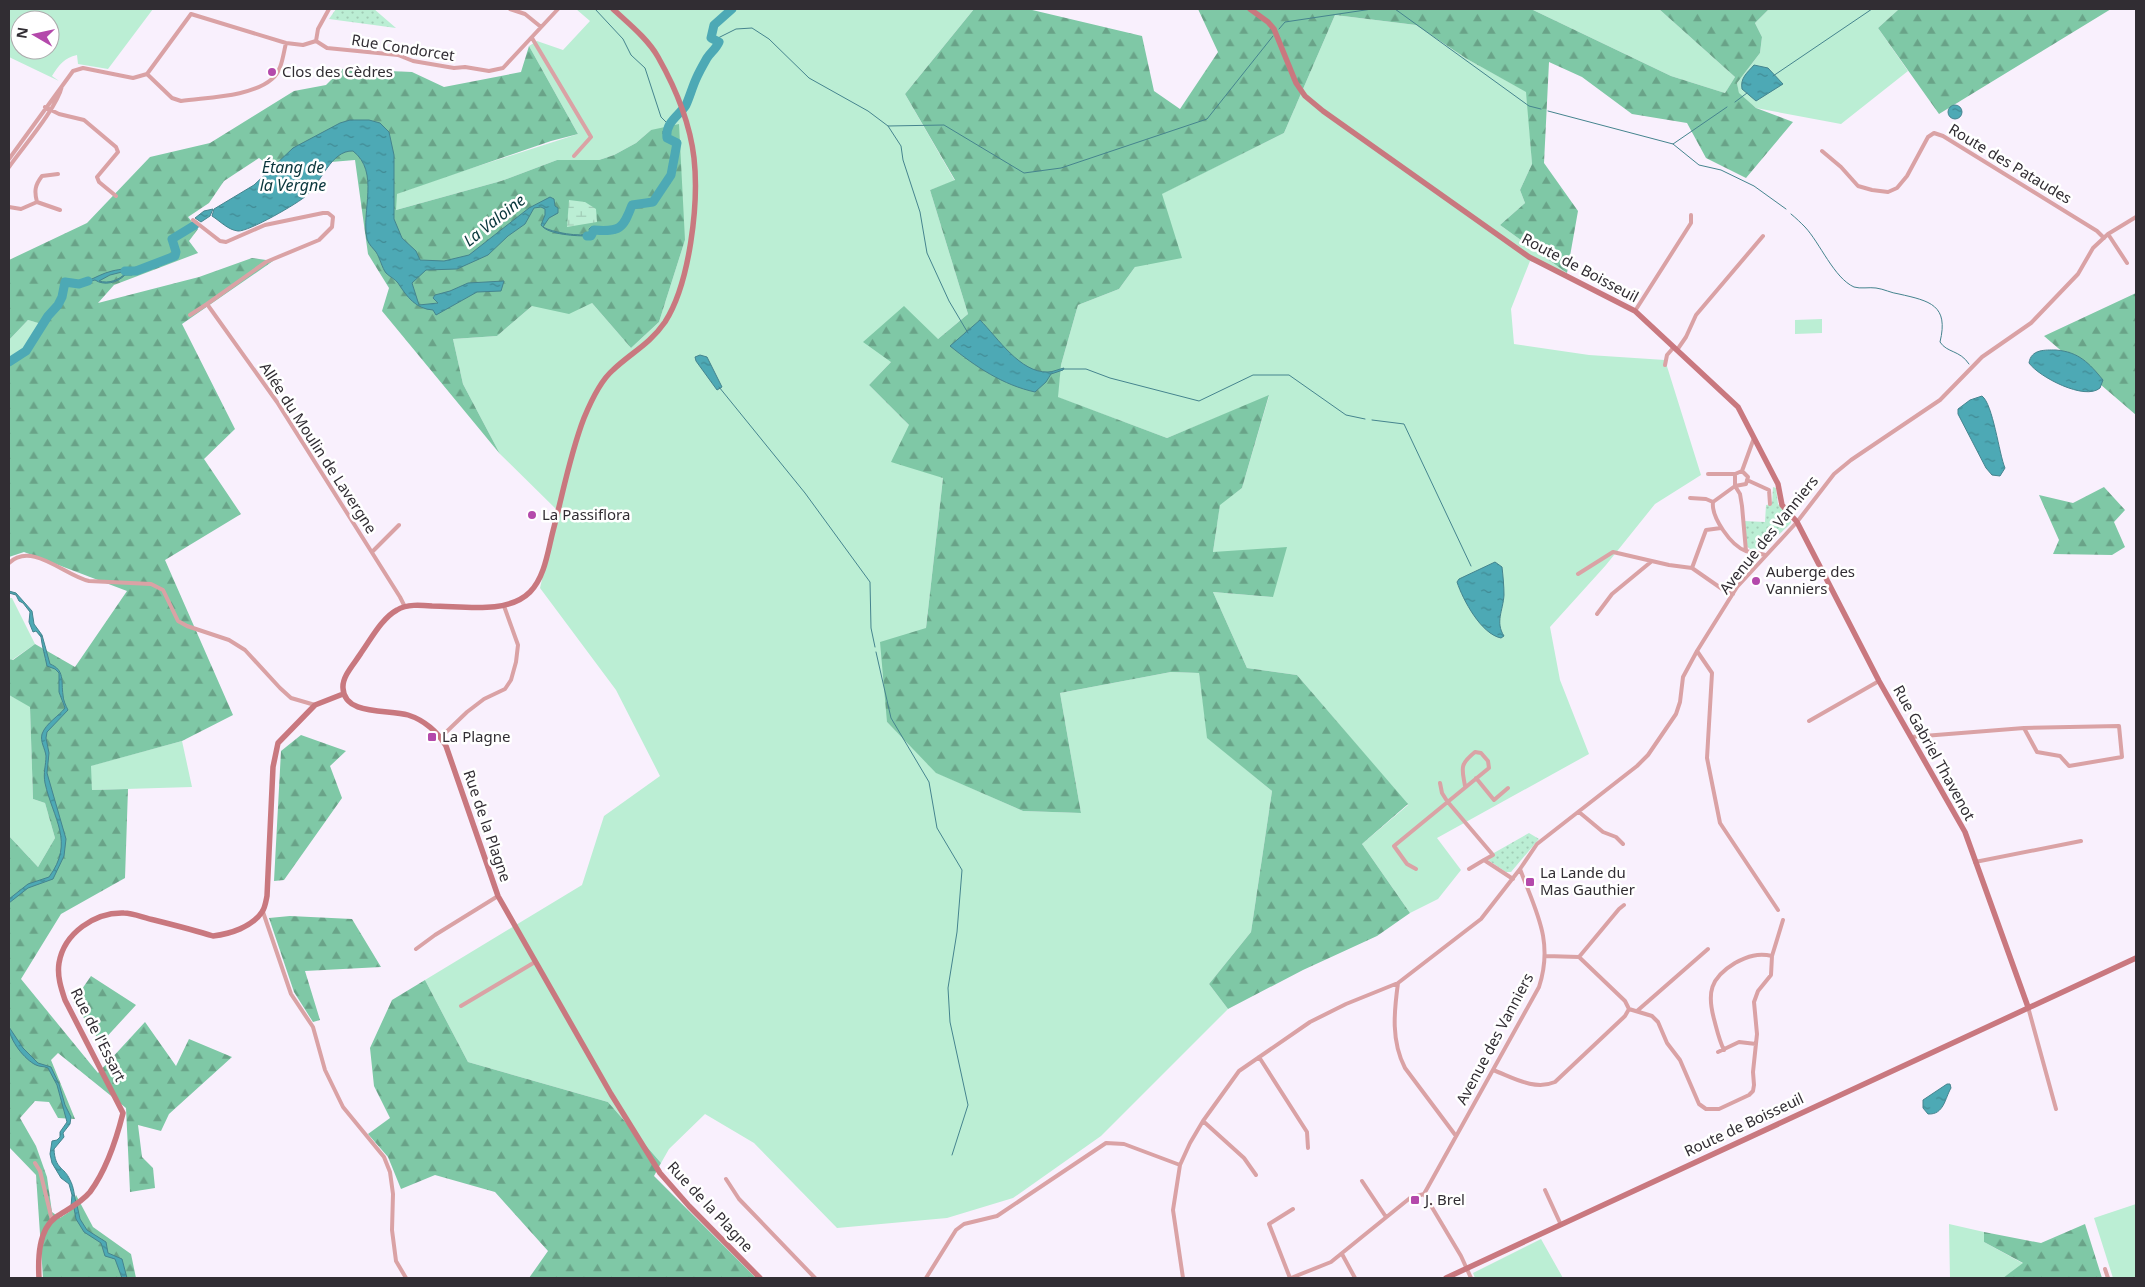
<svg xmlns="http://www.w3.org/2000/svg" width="2145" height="1287" font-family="'Noto Sans',sans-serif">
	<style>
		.green { fill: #bbeed4; fill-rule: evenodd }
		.forest { fill: url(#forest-firs) }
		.wetland { fill: url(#wetland-marsh) }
		.park { fill: url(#park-dots) }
		.water { fill: url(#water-ripples); stroke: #45848e; fill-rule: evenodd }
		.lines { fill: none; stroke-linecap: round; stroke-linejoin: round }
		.stream { stroke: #45848e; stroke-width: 1 }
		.river { stroke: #4da9b5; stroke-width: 9 }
		.street { stroke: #daa2a5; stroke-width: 4 }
		.secondary { stroke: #c9787f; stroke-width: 5.5 }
		.poi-dot { fill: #b449ab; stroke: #fff; stroke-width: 2 }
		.labels { text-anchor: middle; stroke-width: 5; stroke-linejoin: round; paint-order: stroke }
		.street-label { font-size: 15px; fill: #312d33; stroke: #fff }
		.poi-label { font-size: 15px; fill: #312d33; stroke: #fff; text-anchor: start }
		.water-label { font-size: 16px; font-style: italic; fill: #09363c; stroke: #fff }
	</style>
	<defs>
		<pattern id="forest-firs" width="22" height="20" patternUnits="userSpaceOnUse" patternTransform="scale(1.25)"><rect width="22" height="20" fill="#7fc8a6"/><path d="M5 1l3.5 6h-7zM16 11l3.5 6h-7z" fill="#69a388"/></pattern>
		<pattern id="wetland-marsh" width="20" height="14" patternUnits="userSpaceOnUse" patternTransform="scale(1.25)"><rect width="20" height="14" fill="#bbeed4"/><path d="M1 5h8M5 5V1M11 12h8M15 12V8" fill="none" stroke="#a1ccb6"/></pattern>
		<pattern id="park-dots" width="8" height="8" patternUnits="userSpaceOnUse" patternTransform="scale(1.25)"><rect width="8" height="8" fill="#bbeed4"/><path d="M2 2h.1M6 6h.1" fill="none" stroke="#a1ccb6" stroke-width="1.8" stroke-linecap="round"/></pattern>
		<pattern id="water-ripples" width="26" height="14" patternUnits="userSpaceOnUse" patternTransform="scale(1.25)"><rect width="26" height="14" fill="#4da9b5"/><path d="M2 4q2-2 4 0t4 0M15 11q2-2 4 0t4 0" fill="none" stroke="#418a94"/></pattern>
	</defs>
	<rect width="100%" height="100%" fill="#f9f0fd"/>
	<path class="green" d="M9,9h144l-45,60 -30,-5 -1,-9c-13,3 -18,10 -25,21l7,5 -50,-24zM20,20h30v30h-30z
		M576,9h398l-69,85 50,87 -25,9 38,124 -30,25 -47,23 -22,23 40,40 34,53 -17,150 -39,94 50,51 86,38 58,2 -21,-120 111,-21 28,1 9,65 64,53 -21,141 -42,52 19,25 -127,127 -88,62 -66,20 -110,10 -83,-85 -49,-29 -36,35 -8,14 -53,-61 -140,-40 -43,-82 157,-95 22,-69 56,-40 -44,-86 -76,-102 18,-77 -58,-57 -37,-70 -10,-45 44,-3 35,-30 60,-3 39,45 28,-26 26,-82 -34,-110 -15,13 -22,12 -15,5h-42l-56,21 -105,29v-16l51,-18 131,-42 -49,-88 8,-5 26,9 27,-29z
		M1531,9h128l76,68 -10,16 -54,-17z
		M1769,9h130l-21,19 30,43 -67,53 -85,-16 -17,-14 -2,-11 23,-30 2,-16 -7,-14z
		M1335,15l81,10 51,34 60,33 5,72 -12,26 5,13 -25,22 67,48 -37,-12 -19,48 3,35 75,11 76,5 36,115 -46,29 -49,61 -56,62 10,53 29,74 -152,84 24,32 -23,29 -28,14 -48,-69 46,-39 -111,-130 -50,-7 -34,-76 60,5 -60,-45 7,-48 22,-16 27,-92 -102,42 -110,-41 4,-32 17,-60 41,-16 16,-22 26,-73 123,-61z
		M1822,319v14l-27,1v-14z
		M28,320l18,5 -18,27 -19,12v-24z
		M9,598h3l23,46 -23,16 -3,-1z
		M9,695l21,11 3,93 12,4 10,35 -17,29 -29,-31z
		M182,741l10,46 -100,3 -2,-24z
		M2136,1204v74h-23l-19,-60z
		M1949,1224l35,8v10l40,22 -21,14h-53z
		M1541,1239l22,39h-88l-2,-5z"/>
	<path class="forest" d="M974,9h54l114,27 12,55 26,18 38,-57 -20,-43h333l140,67 54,17 10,-16 -76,-68h110l-14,14 7,14 -2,16 -23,30 2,10 17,15 37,14 -47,56 -40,-20 -19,-35 -55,-9 -50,-37 -33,-15 -5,101 34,48 -11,62 -67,-48 25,-22 -5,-13 12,-26 -6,-72 -59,-33 -51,-34 -81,-10 -51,118 -122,61 20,64 -47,9 -16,22 -41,16 -17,60 -3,32 109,41 102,-43 -27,93 -22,17 -7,47 74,-5 -14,50 -60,-5 34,76 50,7 111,129 -46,40 48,69 -33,23 -74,34 -75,39 -19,-25 42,-52 21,-141 -65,-53 -8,-65 -28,-1 -111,21 21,120 -58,-2 -87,-38 -49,-51 -7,-80 46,-14 17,-150 -52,-16 18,-37 -40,-40 22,-23 -28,-20 41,-36 34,33 30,-25 -38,-124 25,-10 -50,-86z
		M1899,9h212l-172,105 -61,-86z
		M529,46l49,88 -27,7 -154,53 -1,16 105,-29 56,-21h42l15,-5 22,-12 15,-13 28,-6 6,116 -26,82 -28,26 -39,-45 -23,11 -37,-8 -35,30 -44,3 10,45 37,70 -118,-143 7,-23 -21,-34 -13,-94 -84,7 -12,-9 -35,23 -15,22 -21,14 10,12 -9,12 9,12 -84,32 -16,18 101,-26 53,-19 21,3 -91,63 53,105 -31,30 37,55 -76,46 68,155 -51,26 -91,25 1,24 36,-1 -3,89 -64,36 -40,65 77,94 47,-51 31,44 13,-27 43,18 -63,57 -8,17 -23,-6 4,32 11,11 2,20 -25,4 -4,-84 -68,-55 -7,7 24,59 -17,-1 -9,-16 -14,-1 -15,17 16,28 11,31 5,35 8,6 9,-6 7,-17 17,32 38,27 5,24h-93l-7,-103 -27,-28v-311l29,31 17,-29 -10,-35 -12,-4 -3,-92 -21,-12v-36l4,1 22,-16 40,23 52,-76 -103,-39 -15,5v-193l19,-12 17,-27 -17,-5 -19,20v-80l78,-37 63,-66 60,-14 84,-52 32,-6 16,-16 70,3 32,15 77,-15z
		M2136,293v122l-92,-79z
		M2104,487l21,23 -11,12 11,25 -13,8 -59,-1 6,-14 -20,-45 34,8z
		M301,735l45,16 -16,15 12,32 -58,82 -10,1 7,-130z
		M290,916l62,3 29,48 -76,4 15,49 -7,2 -19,-30 -25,-74z
		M91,976l45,29 -35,38 -28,-41z
		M425,980l43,82 140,40 53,61 -7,13 102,102h-227l19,-27 -53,-59 -60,-17 -34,14 -13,-32 -20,-23 22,-16 -16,-32 -4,-38 22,-48z
		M2085,1224l17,54h-99l20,-15 -39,-21v-10l57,11z"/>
	<path class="wetland" d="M569,200l16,2 11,7 1,13 -30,5z"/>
	<path class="park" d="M336,9h38l22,19 -67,-9z
		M1773,487l3,1 2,16 13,13v6l-28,27 -13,-1 -3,-3 -3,-25 21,1 1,-17 6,-1z
		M1529,833l10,6 -28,33h-5l-21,-14z"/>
	<path class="water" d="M732,9l-18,16 -3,13 8,4c-3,7 -8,10 -12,16 -9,15 -16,31 -22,47l-1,-3 7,-9 2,-14 12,-18 1,-6 10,-10 -1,-3 -5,-4c0,-14 9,-26 22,-29z
		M1754,65l14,3 15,16 -27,17 -14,-12c-2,-11 5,-16 12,-24z
		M1948 112a7 7 0 1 1 14 0a7 7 0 1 1-14 0Z
		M674,114l-8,21 1,3 10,5c0,21 -11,43 -24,59l-21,3 -4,13 -11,12h-23l-5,6c-12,0 -41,-1 -48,-11l4,-10v-6l-4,-2 -7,1 -9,16 -17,12 -20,19 -31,14 -31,1 -14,13 7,22 19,-2 -5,-5 2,-3 15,-4 18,-8 36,-2 -3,10 -24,1 -41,23 -3,-5c-17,-1 -26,-13 -35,-27 -3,-4 -8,-6 -12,-10 -4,-5 -6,-15 -10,-21 -3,-4 -7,-7 -9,-13 -6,-28 13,-67 -14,-88 -22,-1 -32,32 -46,44 -8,8 -59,37 -69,36 -10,-1 -18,-10 -26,-15l2,-7 40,-24 39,-37 47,-25 10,-3h19l11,3 9,9 5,23v64l8,19 14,13 4,9 24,1 25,-6 60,-47 21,-11 4,2 1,7 3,2v5l-9,5 -6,9c8,5 39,11 47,6l-1,-4 2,-2c12,2 28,5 34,-8 3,-6 2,-10 5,-16l20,-2 3,-3c10,-16 25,-34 22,-54l-11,-5 -1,-8h2z
		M213,209l-3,7 -9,6 -6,-4 9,-7z
		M195,223l-6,7 -17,9 4,13 -1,4c-14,5 -32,9 -43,19h-7c-8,8 -21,11 -30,5l-16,4 -13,-2 -3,3 -1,12 -4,8 -10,11 -22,35 -17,12v-3l12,-7 26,-38 11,-12 4,-9 -1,-9c8,-9 16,-1 26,-4 8,-3 16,-8 25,-10 16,-4 52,-4 63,-18l-5,-11 2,-5 17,-9zM122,272l10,2 -6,-1c-7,7 -17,11 -27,8l11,-6z
		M980,320c18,18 40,53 68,52 5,0 11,-3 16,-4l-1,2 -12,4 -5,8 -11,10c-32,-7 -59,-25 -85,-46z
		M2056,350c23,2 33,13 47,30l-3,8c-15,13 -61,-11 -71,-25 2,-14 16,-13 27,-13z
		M700,355l7,2 15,30 -5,3 -21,-29 -1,-4z
		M1982,396c11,8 17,58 23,72l-5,8 -8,-1 -6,-7 -28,-54v-5l12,-9z
		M1495,562l7,5c1,9 2,19 2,28 -1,16 -9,27 0,41l-3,2c-20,-4 -38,-38 -44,-56l2,-3z
		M9,591l7,2 16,18 2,13 8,11 8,29c15,6 11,17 13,31 0,5 3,11 5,15l-21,22 -1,6 3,15 -2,20 19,66 -2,17 -11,23 -25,9 -19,15v-4l19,-15 21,-7c26,-35 4,-58 -4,-94 -2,-10 1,-18 1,-27 -1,-8 -6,-14 -4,-22 4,-11 17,-18 23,-26l-6,-16v-19l-4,-4 -8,-3c-2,-10 -5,-20 -6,-29l-5,-6 -3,1 -4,-10 1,-10 -7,-9 -4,-2 -3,-6 -7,-2z
		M9,1027l14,21 15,15 13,4 8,17 6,21 6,12 -1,7 -7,9 1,4 -10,12c1,21 10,17 16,31 4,7 4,15 6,23l-5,3 1,-11 -3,-11 -8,-6 -9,-15 -2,-9 2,-13 5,-1 3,-3v-5l7,-10 -10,-37 -9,-17c-4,-2 -8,-1 -12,-3 -11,-5 -27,-25 -27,-38z
		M1947,1084h3l1,4c-6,10 -7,27 -23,26l-5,-6v-8z
		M77,1205l3,14 7,11 19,12 2,11 14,6 5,19h-5l-7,-19 -10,-3 -4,-13 -17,-11 -8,-13 -2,-11z"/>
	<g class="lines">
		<path class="stream" d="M595,9l28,30 8,16 14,13 16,49 8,8
			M1395,9l134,97 12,3
			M1279,29l6,-7 87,-13
			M716,39l20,-10 16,-1 17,11 40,39 59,33 20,15 56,-1 80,48 37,-5 146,-49 66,-83
			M1773,76l99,-67
			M1735,102l12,-9
			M1548,111l125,33 54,-37
			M888,126l13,20 2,14 17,52 7,41 22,48 19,32
			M1673,144l26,21 22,5 33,16 32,23
			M1791,214c5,4 10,9 14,13 15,16 29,51 49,60 6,2 16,0 22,1 8,1 15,5 23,6 31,7 50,11 41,48 7,11 20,8 29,22
			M1063,369h23l24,9 89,23 54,-26h36l57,40 19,4
			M719,387l86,106 65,89 1,46 4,19
			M1372,420l32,4 67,142
			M876,652l15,66 38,64 8,46 25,42 -5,62 -9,56 2,34 18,83 -16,50"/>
		<path class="river" d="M587,236h4l3,-6c26,2 29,-1 38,-25l21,-3 18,-27 6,-32 -10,-5c-2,-16 12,-22 19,-33 4,-9 6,-17 10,-26 3,-7 7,-14 11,-21 4,-6 9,-9 12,-16l-8,-4 3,-13 18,-16
			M125,271h11l39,-15 1,-4 -4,-13 23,-14
			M9,362l17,-11 22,-35 10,-11 4,-8 3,-15 14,2 9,-3"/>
		<path class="street" d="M510,9l15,5 16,13
			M191,14l95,29 17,2 13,-4
			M532,38l59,99 -17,19
			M316,41l11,7 71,7 15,6 41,7 11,-1 24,4 14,-3 55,-59
			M316,41l2,-12 11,-20
			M147,74l25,24 9,3c27,-4 70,-4 91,-22 10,-8 11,-24 14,-36
			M45,107l14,7 25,6 32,27 2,5 -21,25 2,5 17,14
			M1822,151l19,16 17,19 14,4 16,2 9,-4 10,-12 21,-39 6,-4 9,3 154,95 7,7
			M9,159l64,-88 10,-3 50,10 14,-4 44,-60
			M9,167c14,-20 48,-59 53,-81
			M37,202c-3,-11 -2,-17 5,-26l16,-2
			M9,207l12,2 16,-7 23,8
			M193,220l27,21 6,1 39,-17 58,-12h5l5,4 -1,10 -13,13 -53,22 -59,42 70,98 123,195 5,10
			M2108,234l19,29
			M1635,311l56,-88v-8
			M190,315l17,-11
			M1677,350l9,-13 10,-22 67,-79
			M1665,365l2,-10 7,-8
			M1742,471l12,-33
			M1708,474h27l7,-3
			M1735,474v12l5,8 2,12 4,45
			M1747,480l22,10 1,14
			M1690,498l16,1 7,3
			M1713,502c-2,15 18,44 33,49 6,2 13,2 19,4
			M1713,502l22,-16 11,-2 2,-7 -6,-6
			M372,552l27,-27
			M9,563c23,-22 56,13 80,18l62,3 12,6 15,31 9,5 42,14 16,10 35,38 11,10 24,7
			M1692,568l14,-38 15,-2
			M1578,574l35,-22 56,13 23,3 33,23 8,3
			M1597,614l15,-20 40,-33
			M1697,651l15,22 -5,85 13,65 58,87
			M1809,721l70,-40
			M441,737l26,-25 17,-13 21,-10 6,-9 5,-18 2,-17 -14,-39
			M1911,737l113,-9 95,-2 3,31 -53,9 -9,-10 -23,-4 -13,-24
			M1476,778l18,22 14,-12
			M1440,783l2,10 5,8 46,54 -9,5
			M1579,812l24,20 13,5 7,7
			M1975,862l106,-21
			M1416,869l-9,-5 -13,-18 95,-78 -1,-7 -7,-8 -6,-1c-16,13 -13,16 -10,34
			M1469,869l15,-9 29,19
			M263,912l28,82 22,33 12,43 18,37 41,50 6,15 3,22 -1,36 4,31 10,17
			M416,949l19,-14 63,-39
			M1579,957l40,-48 5,-4
			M1398,983c-4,29 -7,58 7,85l51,68
			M461,1006l74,-44
			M2028,1007l28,102
			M1629,1009l23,7 6,6 9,21 13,17 19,44 7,5h13l30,-14 4,-4 1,-6 -1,-13 4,-38 -3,-32 4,-11 13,-16 1,-19 11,-36
			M1637,1011l71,-62
			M1724,1050c-5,-10 -7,-20 -10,-31 -7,-26 -4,-41 21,-56 13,-7 23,-10 37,-7
			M1718,1052l21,-10 17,2
			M1259,1057l48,75 1,16
			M1493,1070c19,7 41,21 62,12l70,-66 4,-7 -4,-8 -46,-44 -33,-1
			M1203,1121l41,37 12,17
			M35,1163l5,8 12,49
			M726,1179l13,20 76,79
			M1362,1181l24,36
			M1545,1190l16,35
			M1424,1194l37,62 10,22
			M1342,1254l13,24
			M2105,1269l3,9
			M926,1278l30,-48 8,-6 33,-8 109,-73 18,1 56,21
			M1183,1278l-10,-68 7,-45 10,-22 13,-22 36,-50 71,-49 36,-18 52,-21 83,-64 39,-50 17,-25 100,-78 11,-11 28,-41 4,-12 3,-25 14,-26 40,-64 60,-65 37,-48 17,-14 89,-60 42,-43 49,-34 47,-49 15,-26 15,-14 28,-17
			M1290,1278l-21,-54 24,-15
			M1291,1278l40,-16 79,-64 14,-4 115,-207c15,-46 -3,-75 -19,-118"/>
		<path class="secondary" d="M613,9c15,14 35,30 45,48 17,30 32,66 36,101 5,45 -4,125 -29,164 -16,23 -33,30 -52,48 -13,11 -22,31 -29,48 -14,36 -21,75 -31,113 -5,19 -8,46 -23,61 -23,23 -68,14 -98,14 -12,-1 -25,-2 -35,4 -15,8 -26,29 -36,43 -6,10 -19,23 -18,35 1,28 46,21 65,27 16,5 30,17 38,31l52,150 113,198 49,79 29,33 71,72
			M1250,9l18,13 6,7 22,54 9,13 18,15 206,146 106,54 103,96 40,77 4,21 15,17 82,159 86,151 63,175
			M39,1278c-1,-19 -1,-48 17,-61 12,-8 25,-14 34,-25 17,-23 26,-51 33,-79l-58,-113c-4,-12 -8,-24 -6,-37 5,-30 36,-51 65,-50 9,0 20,5 30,7 20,5 40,10 59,16 17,-2 39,-9 49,-24 3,-4 4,-11 5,-16l6,-129 5,-24 37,-38 28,-11
			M1446,1278l690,-320"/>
	</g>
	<g class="poi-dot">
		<circle cx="272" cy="72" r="5"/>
		<circle cx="532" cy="515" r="5"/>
		<circle cx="1756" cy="581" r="5"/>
		<rect x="427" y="732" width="10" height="10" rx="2.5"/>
		<rect x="1525" y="877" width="10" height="10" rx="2.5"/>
		<rect x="1410" y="1195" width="10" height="10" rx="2.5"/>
	</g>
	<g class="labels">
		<g class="street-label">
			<text transform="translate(403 48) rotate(9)" y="5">Rue Condorcet</text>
			<text transform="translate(2010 164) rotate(31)" y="5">Route des Pataudes</text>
			<text transform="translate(1580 268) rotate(28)" y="5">Route de Boisseuil</text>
			<text transform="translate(318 448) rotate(57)" y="5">Allée du Moulin de Lavergne</text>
			<text transform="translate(1769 535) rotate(-51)" y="5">Avenue des Vanniers</text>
			<text transform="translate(1934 753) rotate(61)" y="5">Rue Gabriel Thavenot</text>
			<text transform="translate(487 826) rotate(71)" y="5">Rue de la Plagne</text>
			<text transform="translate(98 1035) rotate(63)" y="5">Rue de l'Essart</text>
			<text transform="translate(1495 1039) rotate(-62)" y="5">Avenue des Vanniers</text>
			<text transform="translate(1744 1125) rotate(-25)" y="5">Route de Boisseuil</text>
			<text transform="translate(710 1207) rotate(47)" y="5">Rue de la Plagne</text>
		</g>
		<g class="poi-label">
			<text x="282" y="77">Clos des Cèdres</text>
			<text x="542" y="520">La Passiflora</text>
			<text x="1766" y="577">Auberge des<tspan x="1766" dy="17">Vanniers</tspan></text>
			<text x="442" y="742">La Plagne</text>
			<text x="1540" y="878">La Lande du<tspan x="1540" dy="17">Mas Gauthier</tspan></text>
			<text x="1425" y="1205">J. Brel</text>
		</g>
		<g class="water-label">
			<text x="293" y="173">Étang de<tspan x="293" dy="18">la Vergne</tspan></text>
			<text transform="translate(494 220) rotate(-38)" y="6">La Valoine</text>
		</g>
	</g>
	<rect width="2145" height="1287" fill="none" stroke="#312d33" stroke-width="20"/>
	<g transform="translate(35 35) rotate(279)"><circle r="24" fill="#ffffff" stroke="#adabad"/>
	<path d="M0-4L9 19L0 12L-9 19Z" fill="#b449ab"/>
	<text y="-8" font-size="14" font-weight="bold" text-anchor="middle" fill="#312d33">N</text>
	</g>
</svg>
